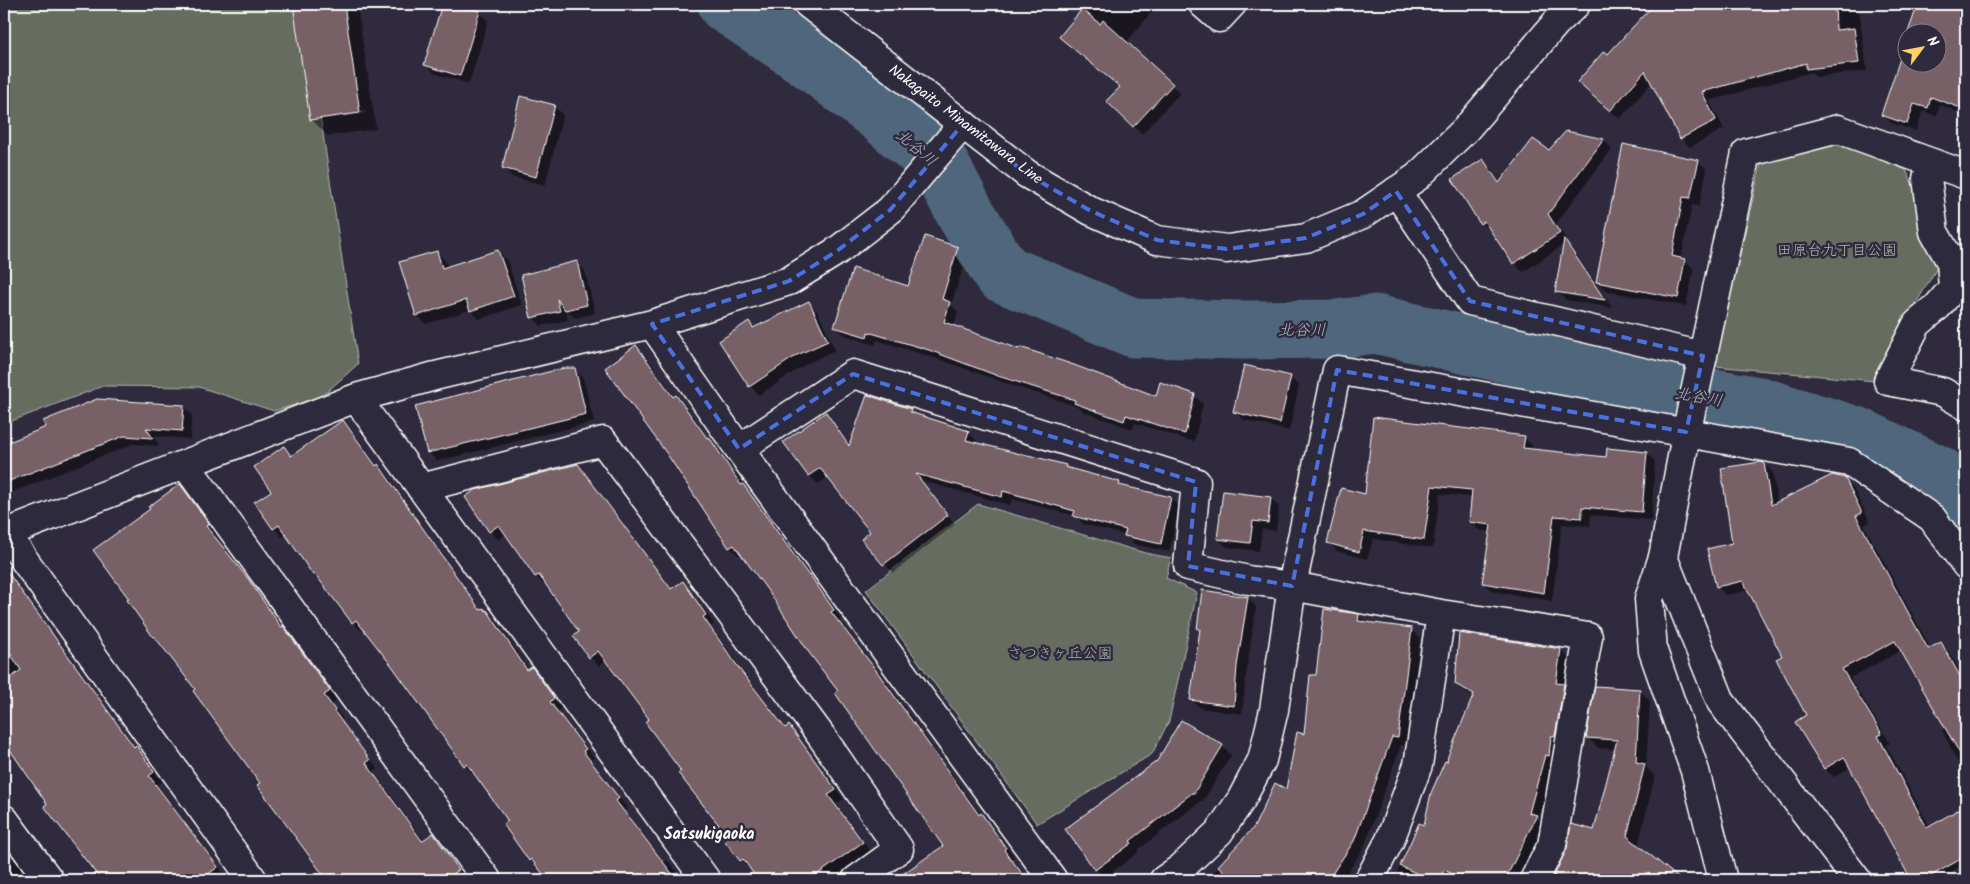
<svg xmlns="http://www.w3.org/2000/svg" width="1970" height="884" font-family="Kalam,'Klee One',sans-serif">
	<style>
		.green { fill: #666d60; stroke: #b2b6b0 }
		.shadow { fill: #0007; fill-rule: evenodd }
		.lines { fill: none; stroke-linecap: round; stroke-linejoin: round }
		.river { stroke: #4f667b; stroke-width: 59 }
		.building { fill: #776066; stroke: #fff }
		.minor-casing { stroke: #fff; stroke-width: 31 }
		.major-casing { stroke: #fff; stroke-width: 31 }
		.minor { stroke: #2f2a3d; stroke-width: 28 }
		.major { stroke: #2f2a3d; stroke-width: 28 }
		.marked { fill: none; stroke: #4a71e0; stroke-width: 4; stroke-dasharray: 10 6; stroke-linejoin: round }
		.labels { text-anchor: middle; stroke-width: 5; stroke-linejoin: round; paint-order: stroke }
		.street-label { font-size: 15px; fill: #fff; stroke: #2f2a3d }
		.park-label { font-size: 15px; fill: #b2b6b0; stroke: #2f2a3d }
		.water-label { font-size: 16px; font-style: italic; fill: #b0bac4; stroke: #2f2a3d }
		.neighbourhood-label { font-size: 16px; font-weight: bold; fill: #fff; stroke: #2f2a3d }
	</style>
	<rect width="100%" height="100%" fill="#2f2a3d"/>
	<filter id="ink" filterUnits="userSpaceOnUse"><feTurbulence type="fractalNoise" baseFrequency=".02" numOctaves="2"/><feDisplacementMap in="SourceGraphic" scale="10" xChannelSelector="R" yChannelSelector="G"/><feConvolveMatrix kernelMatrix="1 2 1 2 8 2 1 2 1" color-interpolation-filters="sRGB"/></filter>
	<g filter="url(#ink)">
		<path class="green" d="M4,4h288l18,45 48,315 -37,33 -47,14 -75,-24 -96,-1 -99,38z
			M1841,142l65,28 19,42 12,56 -21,35 -41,78 -161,-15 47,-202z
			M978,504l167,49 26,5 -5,20 31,15 -28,128 -17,33 -115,70 -171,-234z"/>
		<path class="shadow" d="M295,4h62l19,125 -48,7 -17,-17zM366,111v2l-43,6v-2z
			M444,4h6l29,9 9,8 -19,63 -35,-11 -8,-9z
			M1079,4h62l10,9 -25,30 54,50 -38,41 -26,-24 5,-22 -60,-51 24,-29z
			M1655,4h230v4l-26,1 8,62 -51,6 -5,-5 -102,29 15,28 -34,18 -9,-9 -29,-56 -32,37 -32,-29 20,-34z
			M1915,4h51v111l-26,-10 -4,11 -13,-5 -7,20 -25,-8 -8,-9 25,-52h30v-30h-28l7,-21 -3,-3z
			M554,106l9,9 -18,70 -33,-8 -8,-9z
			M1567,132l37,8 8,9 -56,75 12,18 -2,1 7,7 39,58 -46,-8 -9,-9 8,-47 -42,28 -9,-9 -22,-33 -2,1 -9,-8 2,-63 9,9 8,14 49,-31z
			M1698,161l9,9 -8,36 -7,-1 -11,54 4,1 9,9 -8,37 -80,-15 -9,-9z
			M926,238l32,11 9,8 -16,48 7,7 -4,14 202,71 38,-2 9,9 -9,38 -59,-19 -3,6 -48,-17 -5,-5 -71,-23 -70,-25 -61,-19 -2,5 -31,-10 -8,-8 73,-39z
			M498,251l9,9 15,45 -43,14 -9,-9 -44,14 -9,-9 20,-63 8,9 3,6z
			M577,263l8,8 10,42 -20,5 -9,-9 2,11 -27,6 -8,-9z
			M809,303l9,9 17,38 -29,14 -47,31 -9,-9 -1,-63 5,5z
			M636,347l9,8 30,42 1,-1 9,9 23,34 9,8 28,40 6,7 60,83 8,8 22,34 -2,2 43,55 99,139 9,9 24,33 -3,2 17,21h-130l47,-33 -172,-253 -31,-41 -3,3 -9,-9 -62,-94z
			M574,369l9,9 11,44 -157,39 -9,-9z
			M1290,377l9,9 -10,45 -45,-11 -9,-9z
			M183,406l9,9 -2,24 -37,-3 7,10 -27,-2 -128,51 -1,-1v-49l43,-17z
			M910,410l5,5 53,17 9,9 -1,3 89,22 3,3 52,14 4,5 47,10 8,9 -10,45 -35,-8 -9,-9 -42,-11 -7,-8 -64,-17 -2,6 -88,-24 33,43 -62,49 -30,-34 9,-7 -44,-55 -10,7 -9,-9 -24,-33 40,-28 9,8 16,24z
			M343,421l9,9 25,36 10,9 94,136 6,1 9,8 33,50 3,-2 8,9 22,31 -5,3 37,47 -3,2 36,48 -3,2 40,52 3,-2 17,20h-135l-9,-12 -10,-8 -20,-39 -35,-48 -2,1 -9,-9 -99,-137 -4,3 -8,-9 -39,-48 -27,-40 -5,3 -8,-9 -2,-37 12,-43 8,8z
			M1524,438l9,8 -1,5 76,7 38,-5 9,8 -4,59 -60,-5 -1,11 -28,-2 -10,77 -60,-10 -9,-8 8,-51 -12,-2 -9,-8 2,-25 -32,-3 -7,54 -60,-9 -6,20 -30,-8 -9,-9 38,-47z
			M1764,464l9,9 4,31 67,-25 9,9 17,34 -6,3 67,124 10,-6 8,9 17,30v97l-24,-49 5,-2 -45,-78 -52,28 40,65 -4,2 44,82 36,-21v57l-14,8 3,5 -7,4h-35l-62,-113 -17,10 -9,-8 -29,-47 12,-7 -24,-59 -35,-66 -23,5 -9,-9z
			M578,465l8,9 86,116 11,-7 8,9 23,32 -3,2 39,55 36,48 2,-2 9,9 47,63 -8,5 35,48 -40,28h-71l-9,-12 -2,1 -8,-9 -10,-21 -48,-68 -32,-52 -45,-59 -7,6 -9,-9 -9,-25 -34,-48 -3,1 -8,-8 -30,-43 -8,6 -8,-9z
			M180,486l9,8 28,39 -3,3 43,55 26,37 9,8 46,64 -6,4 11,15 -2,2 37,48 -4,3 50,69 9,-6 8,9 26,35 -85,1 21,-17 -141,-80 -65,-94 -43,-53 -24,-37 22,-89z
			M1271,498l8,9 -3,24 -14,-2 -3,22 -32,-4 -9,-9z
			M4,567l131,180 9,9 18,26 -5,3 71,95h-125l-57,-74 3,-2 -42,-60 -3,2z
			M1248,598l8,9 -10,68 -4,39 -42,-6 -8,-8 9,-69 -3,-3z
			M1358,616l8,7 45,7 9,8 -14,108 -5,-1 -38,105 -21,30h-135l80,-89 18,-56 12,-58z
			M1561,650l9,9 -5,28 7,6 -34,126 7,6 -27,55h-124l25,-56 6,3 49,-130 -9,-5 -9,-9z
			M1640,690l10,11 -4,66 9,9 -17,70 41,34h-124l1,-6 39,-43 21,-82 -18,-1 -10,-10z
			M1222,746l9,9 -28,46h-2l-63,49 1,2 -35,26 -8,-9z
			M4,848l18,22 -3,2 6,8h-21z"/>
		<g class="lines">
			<path class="river" d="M727,4l81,54 76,58 55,47 28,53 35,57 132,55 110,2 93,-1 38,-5 276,63 108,19 97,30 82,39 28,35"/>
		</g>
		<path class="building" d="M293,4h51l16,109 -50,7z
			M442,4h12l26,7 -20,65 -36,-11z
			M1654,4h181l1,26 18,-2 5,35 -53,6v-6l-104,29 14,28 -36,19 -35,-68 -35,40 -33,-29 27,-31 4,3z
			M1918,4h48v106l-35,-13 -3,11 -14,-4 -7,20 -26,-9 27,-80v27h30v-30h-30z
			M1082,9l18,15 3,-4 70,64 -40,43 -27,-26 14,-14 -61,-50z
			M520,96l35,9 -19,72 -34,-9z
			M1566,131l38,8 -56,75 12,19 -47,31 -29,-43 -4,3 -28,-45 31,-20 16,24 34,-44 16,11z
			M1623,144l76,16 -9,38 -7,-1 -11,59 13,3 -7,39 -82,-16z
			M925,236l33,11 -16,52 8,3 -6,20 75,27 1,-2 54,18 82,31 4,-14 35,12 -10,40 -59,-19 -2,6 -50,-18 1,-3 -77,-24 -69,-26 -61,-18 -1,5 -33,-10 19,-59 55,18z
			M1564,239l41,61 -50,-8z
			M498,250l16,46 -44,15 -4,-11 -50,16 -17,-54 38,-11 5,17z
			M577,261l10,44 -22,5 -8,-11 3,12 -29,7 -10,-43z
			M809,301l19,40 -31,14 -48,32 -30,-46 30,-20 4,7z
			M636,345l37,52 3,-2 31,43 2,-1 32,48 2,-1 66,92 1,-1 24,35 -3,2 42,54 106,149 2,-2 25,35 -2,2 23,30h-133l49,-34 -108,-153 3,-2 -28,-37 -39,-59 -37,-50 -5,3 -62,-94 -62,-86z
			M1244,365l47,11 -11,47 -47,-11z
			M564,368h11l11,46 -159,39 -12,-47z
			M867,395l44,14 -1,3 59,19 -3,9 62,16v-1l38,10 -1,2 55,15 -1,3 52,12 -10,47 -37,-8 2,-6 -53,-14 2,-5 -72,-20 -1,6 -86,-23 32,41 -65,50 -22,-26 9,-7 -50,-64 -12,8 -25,-34 43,-30 23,34z
			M97,399l87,6 -2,26 -36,-3 7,10 -29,-2 -120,47v-39l42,-17 -3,-6z
			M1373,417l152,19 -2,12 83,9 1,-9 40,4 -5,60 -60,-5v11l-28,-2 -10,77 -62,-10 9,-58 -22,-3 3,-32 -40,-4 -8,54 -60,-9 -5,21 -32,-9 14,-55 24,6z
			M343,420l33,46 2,-2 102,146 4,-2 2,3 1,-1 40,60 5,-3 17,24 5,7 -4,4 36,47 -3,2 36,47 -3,3 61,79h-129l-17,-21 -2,2 -26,-37 5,-3 -41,-57 -3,2 -72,-100 -36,-46 -4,3 -37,-49 -2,1 -34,-50 -6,4 -19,-27 17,-11 -17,-24 30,-21 7,10z
			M1761,462l3,1 7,42 61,-30 13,3 17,35 -6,3 72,133 13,-7 25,45v77l-71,-123 -53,28 40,65 -4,2 49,92 39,-23v51l-42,24h-13l-67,-123 -20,12 -29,-47 11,-7 -30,-56 6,-3 -39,-75 -27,6 -9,-38 25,-6 -11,-75z
			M578,464l93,125 12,-8 23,34 -3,2 38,54 44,57 4,-3 47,65 -8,5 35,47 -53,38h-52l-15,-21 -3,2 -15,-20 4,-3 -51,-65 3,-2 -36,-49 4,-3 -51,-68 -9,7 -16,-22 6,-4 -40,-57 -4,2 -36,-52 -10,7 -24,-35 10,-7z
			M180,484l29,40 -3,2 43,54 32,47 2,-1 47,65 -6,4 11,15 -1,1 36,49 -4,3 56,78 11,-8 26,37 -14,10h-118l-70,-95 3,-2 -67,-92 2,-2 -41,-53 -1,1 -26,-37 2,-1 -36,-49 57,-41 -2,-2z
			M1223,491l48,6 -3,26 -15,-2 -3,22 -33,-4z
			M4,567l130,180 2,-2 18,27 -5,4 69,91 -18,13h-99l-57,-74 3,-2 -43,-63v-58l17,-13 -17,-26z
			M1202,590l46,7 -11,69 -3,40 -44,-6 10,-71h-3z
			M1324,609l35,5 -1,7 54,7 -14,110 -6,-1 -38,104 -26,39h-94l-16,-14 36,-39 21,-44 11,6 11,-57 7,2 6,-59h6z
			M1459,633l102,16 -5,34 8,1 -9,52h-4l-2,20 -4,-1 -16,58 8,2 -32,65h-39l-22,-10 -4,10h-8l-32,-14 19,-43 5,2 7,-32 14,-32 2,1 1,-6 26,-62 -19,-10z
			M1595,686l45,3 -4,73 9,2 -18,72 54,44h-127l1,-6 12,-26 4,-24 23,6 23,-90 -31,-2z
			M1181,720l42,25 -29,48h-2l-62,48 2,2 -37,27 -30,-41 92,-68z"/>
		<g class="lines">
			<defs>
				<path id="minor" d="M1203,4l16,14 13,-14
					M1927,178l7,54 17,30 2,26 -15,18 -21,18 -29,57 55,11 23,14
					M1396,191l74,110 233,55
					M652,324l87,125 314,431
					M356,398l350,482
					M739,449l114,-75 343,108 -8,84 60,14 44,6 149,28 147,23 -36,208 -18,35
					M185,464l302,416
					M421,488l182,-47 219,296 77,112 -43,31
					M5,533l248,347
					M4,534l352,-136 79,-22 217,-52 137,-43 48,-30 53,-41 73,-86
					M1663,557l-14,42 4,52 42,120 28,109
					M4,819l45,61
					M1164,880l17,-12 38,-36 22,-32 21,-40 12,-50 18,-124 45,-216 512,92 83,56 34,47
					M1369,880l21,-40 28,-75 23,-151
					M1857,880l-136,-178 -58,-145 24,-127 59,-277 92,-24 128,46"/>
				<path id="major" d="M808,4l219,170 64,37 66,29 70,9 79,-11 57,-24 54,-37 49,-48 90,-106 20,-19"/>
			</defs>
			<use href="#minor" class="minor-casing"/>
			<use href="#major" class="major-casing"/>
			<use href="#minor" class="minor"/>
			<use href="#major" class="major"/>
		</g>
	</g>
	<path class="marked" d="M963,124l64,50 64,37 66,29 70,9 79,-11 57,-24 33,-23 74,110 233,55 -17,76 -349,-62 -45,216 -104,-20 8,-84 -343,-108 -114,75 -87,-125 137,-43 48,-30 53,-41z"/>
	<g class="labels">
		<g class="street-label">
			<text transform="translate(966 124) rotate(37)" y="5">Nakagaito Minamitawara Line</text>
		</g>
		<g class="park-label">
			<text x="1837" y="255">田原台九丁目公園</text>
			<text x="1060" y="658">さつきヶ丘公園</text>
		</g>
		<g class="water-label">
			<text transform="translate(917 147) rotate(40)" y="6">北谷川</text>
			<text x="1302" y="335">北谷川</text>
			<text transform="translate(1699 396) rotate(10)" y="6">北谷川</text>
		</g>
		<g class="neighbourhood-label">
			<text x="709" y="839">Satsukigaoka</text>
		</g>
	</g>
	<rect width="1970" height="884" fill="none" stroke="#2f2a3d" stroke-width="20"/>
	<rect x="10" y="10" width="1950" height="864" fill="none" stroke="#fff" stroke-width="2" filter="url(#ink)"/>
	<g transform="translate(1922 48) rotate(58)"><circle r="24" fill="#2f2a3d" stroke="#827f8b"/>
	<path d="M0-4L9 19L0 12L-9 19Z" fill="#ffd166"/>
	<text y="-8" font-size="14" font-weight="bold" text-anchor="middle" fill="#ffffff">N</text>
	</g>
</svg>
